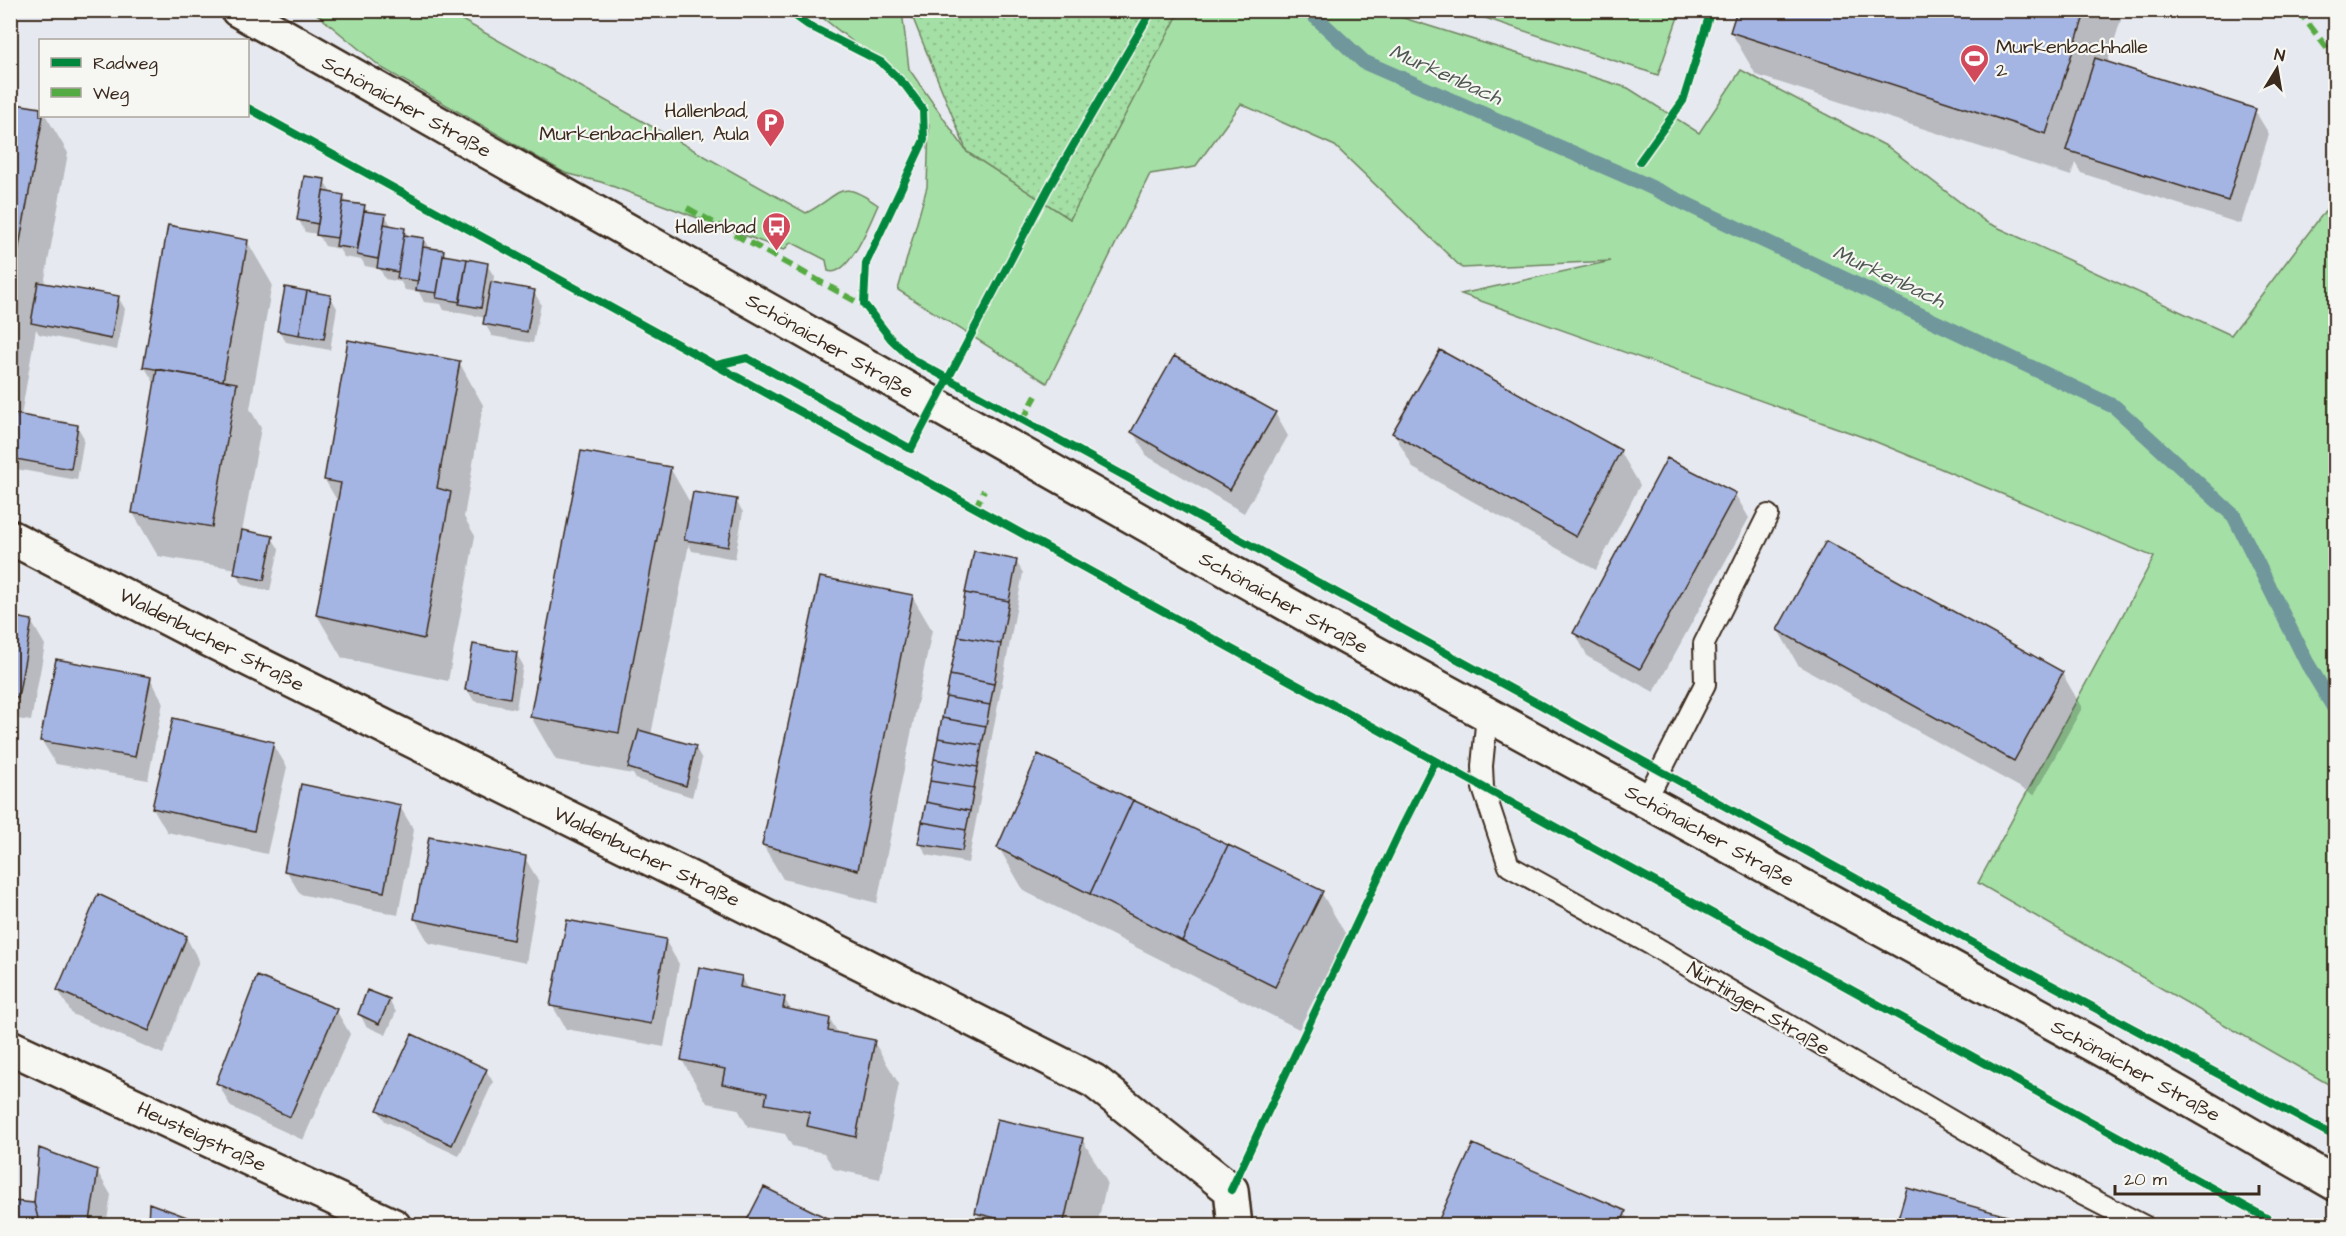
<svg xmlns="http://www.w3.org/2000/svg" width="2346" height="1236" font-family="'Architects Daughter',sans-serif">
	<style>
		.grass { fill: #a4dfa5; stroke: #708462; stroke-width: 1.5 }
		.park { fill: url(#park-dots); stroke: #708462; stroke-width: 1.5 }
		.shadow { fill: #0003 }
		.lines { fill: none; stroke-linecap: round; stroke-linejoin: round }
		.stream { stroke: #6f979b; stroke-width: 15 }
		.building { fill: #a4b5e4; stroke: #3b2a1e; stroke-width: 1.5 }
		.service-casing { stroke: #3b2a1e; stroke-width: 24 }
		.minor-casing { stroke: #3b2a1e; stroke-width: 38 }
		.secondary-casing { stroke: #3b2a1e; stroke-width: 38 }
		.service { stroke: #f6f6f2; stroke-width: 20 }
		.minor { stroke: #f6f6f2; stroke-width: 33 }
		.secondary { stroke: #f6f6f2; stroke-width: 33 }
		.quiet { stroke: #55ab43; stroke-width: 6; stroke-dasharray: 12 6; stroke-linecap: butt }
		.cycleway-casing { stroke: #f6f6f2; stroke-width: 11 }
		.cycleway { stroke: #00873e; stroke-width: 8 }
		.labels { text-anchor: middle; stroke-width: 4.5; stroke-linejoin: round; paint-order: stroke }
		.poi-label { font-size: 20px; fill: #3b2a1e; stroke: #f6f6f2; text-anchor: end }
		.street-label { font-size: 20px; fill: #3b2a1e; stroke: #f6f6f2 }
		.water-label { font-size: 21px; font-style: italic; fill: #505852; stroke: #f6f6f2 }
	</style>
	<defs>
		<pattern id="park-dots" width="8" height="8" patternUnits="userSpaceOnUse" patternTransform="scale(1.5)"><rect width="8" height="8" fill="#a4dfa5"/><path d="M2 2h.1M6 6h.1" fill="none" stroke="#8ec08e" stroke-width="1.8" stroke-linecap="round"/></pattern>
	</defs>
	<rect width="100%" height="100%" fill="#e6e9ef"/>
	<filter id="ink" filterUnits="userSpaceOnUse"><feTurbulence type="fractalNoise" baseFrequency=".0167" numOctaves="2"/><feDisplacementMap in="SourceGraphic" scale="12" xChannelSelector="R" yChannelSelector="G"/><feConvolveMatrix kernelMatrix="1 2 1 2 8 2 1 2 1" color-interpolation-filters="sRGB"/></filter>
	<g filter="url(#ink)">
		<path class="grass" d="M1180,10l201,1 247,77 71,45 42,-63 147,77 98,75 245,113 97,-128 8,6 -1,875 -357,-205 176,-326 -280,-116 -413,-147 150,-33 -149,7 -127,-122 -94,-42 -46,63 -45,7 -103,209 -149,-93 29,-103 2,-62 -29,-46 -86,-68h88l7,58 58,83 103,67z
			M313,11h133l360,202c37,-19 32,-36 72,-8 -7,15 -29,74 -50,66l-2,-11 -35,-18 -7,8 -183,-68 -36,-9 -183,-105z
			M1464,11h216l-22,64z"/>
		<path class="park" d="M910,11h270l-110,208 -103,-67z"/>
		<path class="shadow" d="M1738,10h386l-17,54 148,47 14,23 -28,90 -160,-51 -6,-10 -4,13 -315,-101 -25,-43z
			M10,104l30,5v7h6l22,37 -24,131 74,13 7,12 -8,41 -78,-16 -3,-5 -15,87 56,10 7,12 -7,42 -61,-11 -6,-11z
			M324,181l7,12 12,3 5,8 16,2 4,7 17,2 7,12 12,2 5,8 15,2 5,10 14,2 4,7 40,7 7,11 -1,8 41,8 7,12 -8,39 -41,-7 -7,-12 1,-6 -42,-8 -3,-6 -17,-2 -5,-10 -14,-2 -4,-8 -16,-3 -5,-10 -15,-3 -3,-6 -18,-3 -5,-8 -14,-3 -7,-12 -13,-2 -6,-12z
			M247,241l25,43 -22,125 11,19 -19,104 30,6 7,11 -9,42 -27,-6 -7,-11 1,-5 -79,-13 -25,-43 23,-127 -12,-20z
			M330,296l7,12 -7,42 -44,-8 -7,-11z
			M459,362l24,43 -19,112 11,19 -27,145 -106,-23 -25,-43 21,-113 -13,-22z
			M1275,413l13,23 -44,77 -97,-57 -14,-24z
			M1394,433l226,18 20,34 -44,85 -183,-102z
			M670,468l22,38 44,-5 7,11 -8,47 -43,-8 -3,-7 -38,191 44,12 7,12 -10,38 -56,-18 -3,-5 -77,-14 -25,-43z
			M1735,494l14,24 -95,174 -66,-35 -13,-24z
			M1826,543l236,130 20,35 -48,87 -236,-130 -20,-35z
			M1016,561l7,12 -55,290 -41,-8 -7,-12z
			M912,596l20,34 -55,273 -94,-24 -20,-34z
			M10,618l21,3 14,24 -14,76 -21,-3z
			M516,653l7,12 -7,44 -42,-8 -7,-12z
			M150,678l13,24 -15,78 -92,-16 -14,-23z
			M273,744l14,23 -20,87 -100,-22 -14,-24z
			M400,807l14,23 -16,85 -98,-21 -14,-24z
			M999,848l322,44 25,43 -47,94 -275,-138z
			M525,858l14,24 -13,81 -97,-20 -14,-24z
			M186,937l13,24 -36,93 -91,-40 -14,-24z
			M665,940l14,24 -15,83 -98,-18 -14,-24z
			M741,977l7,13 36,8 8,14 38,7 9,16 35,7 25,42 -19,95 -46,-10 -10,-16 -32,-7 -7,-12 -37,-7 -10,-18 -31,-6 -25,-43z
			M389,1000l7,12 -10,23 -20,-9 -6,-12z
			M336,1010l14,24 -47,106 -72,-33 -13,-24z
			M486,1070l7,12 -34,74 -74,-35 -7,-11z
			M1082,1139l25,43 -10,44h-113l-7,-13z
			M10,1146l3,5 -3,14z
			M1473,1146l152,67 8,13h-195z
			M97,1171l14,24 -5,31h-93z"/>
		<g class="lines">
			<path class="stream" d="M1308,10l56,52 278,121 473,224 119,109 73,147 29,48"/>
		</g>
		<path class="building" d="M1737,10h349l-40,124 -316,-102z
			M2095,58l161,51 -28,92 -162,-51z
			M10,103l30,5v8h3l-33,180z
			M304,176l21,3 -7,45 -21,-4z
			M323,191l21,4 -7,43 -21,-3z
			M343,202l22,3 -8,44 -21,-3z
			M364,211l22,3 -8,45 -21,-4z
			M384,224l21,4 -7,44 -21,-4z
			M168,225l80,15 -25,141 -80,-14z
			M404,235l20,3 -6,43 -21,-3z
			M423,247l21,3 -7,43 -21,-3z
			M443,255l24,4 -7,43 -24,-4z
			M467,259l21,4 -7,45 -22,-4z
			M38,282l81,14 -8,43 -80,-16z
			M491,282l44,8 -8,42 -44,-8z
			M285,287l22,4 -8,44 -22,-4z
			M307,291l24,4 -7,44 -25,-4z
			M348,340l112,21 -23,127 14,4 -27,147 -108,-24 25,-132 -17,-3z
			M1440,350l181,100 -45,87 -184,-104z
			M1174,356l102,56 -46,78 -99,-58z
			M157,369l80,14 -25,144 -80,-14z
			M15,414l63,11 -7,44 -61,-11z
			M581,451l90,16 -52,266 -89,-16z
			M1667,458l69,35 -96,176 -67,-36z
			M693,492l44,7 -9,48 -44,-7z
			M242,530l31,6 -9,44 -30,-6z
			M1826,541l237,131 -49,89 -237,-131z
			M974,551l43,9 -8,41 -44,-8z
			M820,577l93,18 -55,275 -96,-25z
			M965,593l44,8 -8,43 -43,-8z
			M10,616l22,4 -14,78 -8,-1z
			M958,636l43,8 -7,40 -44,-9z
			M473,644l44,8 -7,46 -45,-8z
			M56,659l95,18 -16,80 -95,-16z
			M950,675l44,9 -4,21 -44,-8z
			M946,697l44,8 -4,21 -44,-8z
			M173,718l101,24 -20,89 -102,-23z
			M942,718l44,8 -4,19 -44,-7z
			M639,730l57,16 -10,40 -58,-18z
			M938,738l44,7 -4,22 -44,-8z
			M1038,754l95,46 -43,94 -93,-46z
			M934,759l44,8 -4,21 -44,-7z
			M930,781l44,7 -4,23 -44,-9z
			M301,784l100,21 -17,87 -100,-21z
			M1133,800l95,45 -46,96 -92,-47z
			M926,802l44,9 -4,19 -44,-8z
			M922,822l44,8 -4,21 -44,-7z
			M429,837l97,19 -13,84 -99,-21z
			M1228,845l95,46 -48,96 -93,-46z
			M98,894l89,42 -38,95 -92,-41z
			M567,920l99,19 -15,85 -101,-18z
			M699,967l43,9 -2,11 45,10 -2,11 47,10 -2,13 47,9 -19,97 -49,-11 3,-14 -45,-8 2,-11 -45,-9 3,-15 -44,-9z
			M257,976l80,33 -47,108 -74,-34z
			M367,990l23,9 -11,25 -21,-10z
			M412,1034l75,35 -35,76 -75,-35z
			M997,1119l86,19 -20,88h-34l-54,-13z
			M1473,1144l153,67 -6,15h-184z
			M39,1148l59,22 -8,51 -50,5 -6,-23z
			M764,1187l77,38v1h-97z
			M1907,1188l136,38h-147z
			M13,1201l21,2 6,23h-28z
			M149,1203l62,23h-63z"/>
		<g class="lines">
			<defs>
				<path id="service" d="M1487,715l-5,51 1,22 26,78 143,79 385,226 107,55
					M1646,800l59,-116 -1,-40 64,-129"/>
				<path id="minor" d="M10,537l190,98 663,329 231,117 137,109 4,36
					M10,1047l384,179"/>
				<path id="secondary" d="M238,10l1095,620 779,425 224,129"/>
			</defs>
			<use href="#service" class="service-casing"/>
			<use href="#minor" class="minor-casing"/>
			<use href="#secondary" class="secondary-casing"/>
			<use href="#service" class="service"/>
			<use href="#minor" class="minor"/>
			<use href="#secondary" class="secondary"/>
			<path class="quiet" d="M2298,10l38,50
				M687,208l179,99
				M1023,420l13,-24
				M975,509l9,-19"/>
			<defs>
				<path id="cycleway" d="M787,10l21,15 73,37 24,23 18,24 1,31 -58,123 -2,41 27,35 21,20 1065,586 359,192
					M248,108l2033,1118
					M1640,161l43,-60 28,-91
					M717,365l30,-7 164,91 137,-260 104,-179
					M1231,1190l172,-365 32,-63"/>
			</defs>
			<use href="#cycleway" class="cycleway-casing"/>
			<use href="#cycleway" class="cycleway"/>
		</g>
	</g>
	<defs>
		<symbol id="stadium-pin" viewBox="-11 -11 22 30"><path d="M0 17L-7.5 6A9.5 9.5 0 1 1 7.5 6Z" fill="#d1495b" stroke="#f6f6f2"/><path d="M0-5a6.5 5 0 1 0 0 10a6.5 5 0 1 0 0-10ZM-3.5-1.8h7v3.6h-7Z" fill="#fff"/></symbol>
		<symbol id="parking-pin" viewBox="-11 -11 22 30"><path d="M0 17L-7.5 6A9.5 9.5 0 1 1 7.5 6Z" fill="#d1495b" stroke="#f6f6f2"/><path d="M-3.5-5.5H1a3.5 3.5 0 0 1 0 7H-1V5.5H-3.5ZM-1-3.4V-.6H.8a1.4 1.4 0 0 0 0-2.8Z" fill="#fff"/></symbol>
		<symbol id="bus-pin" viewBox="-11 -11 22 30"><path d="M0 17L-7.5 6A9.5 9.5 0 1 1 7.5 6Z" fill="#d1495b" stroke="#f6f6f2"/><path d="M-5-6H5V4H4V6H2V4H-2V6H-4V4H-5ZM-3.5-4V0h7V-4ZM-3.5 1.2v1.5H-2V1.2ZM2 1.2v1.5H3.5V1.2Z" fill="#fff"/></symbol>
	</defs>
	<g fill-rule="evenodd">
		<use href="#stadium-pin" x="1958" y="42" width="33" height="45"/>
		<use href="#parking-pin" x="754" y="106" width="33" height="45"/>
		<use href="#bus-pin" x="760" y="210" width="33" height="45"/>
	</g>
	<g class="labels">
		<g class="poi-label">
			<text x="1996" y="53" text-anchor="start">Murkenbachhalle<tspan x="1996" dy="23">2</tspan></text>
			<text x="749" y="117">Hallenbad,<tspan x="749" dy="23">Murkenbachhallen, Aula</tspan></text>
			<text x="756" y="233">Hallenbad</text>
		</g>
		<g class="street-label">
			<text transform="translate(407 106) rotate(29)" y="7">Schönaicher Straße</text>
			<text transform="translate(830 345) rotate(30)" y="7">Schönaicher Straße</text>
			<text transform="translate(1284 602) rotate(29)" y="7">Schönaicher Straße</text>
			<text transform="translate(212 639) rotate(27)" y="7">Waldenbucher Straße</text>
			<text transform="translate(1710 835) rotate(29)" y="7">Schönaicher Straße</text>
			<text transform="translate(647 856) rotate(26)" y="7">Waldenbucher Straße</text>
			<text transform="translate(1759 1008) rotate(31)" y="7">Nürtinger Straße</text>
			<text transform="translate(2136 1070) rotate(29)" y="7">Schönaicher Straße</text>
			<text transform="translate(202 1136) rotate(25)" y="7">Heusteigstraße</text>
		</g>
		<g class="water-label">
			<text transform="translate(1446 74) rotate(24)" y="7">Murkenbach</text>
			<text transform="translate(1889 276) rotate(25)" y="7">Murkenbach</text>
		</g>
	</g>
	<rect width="2346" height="1236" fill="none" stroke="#f6f6f2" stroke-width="36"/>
	<rect x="18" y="18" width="2310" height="1200" fill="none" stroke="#3b2a1e" stroke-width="2" filter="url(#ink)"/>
	<rect x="39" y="39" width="210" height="78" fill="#f6f6f2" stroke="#aba49d" stroke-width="1.5"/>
	<rect x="51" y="58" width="30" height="9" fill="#00873e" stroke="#aba49d" stroke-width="1.5"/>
	<text x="93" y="69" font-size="18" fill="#3b2a1e">Radweg</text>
	<rect x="51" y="88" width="30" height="9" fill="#55ab43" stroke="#aba49d" stroke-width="1.5"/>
	<text x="93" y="99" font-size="18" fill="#3b2a1e">Weg</text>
	<g transform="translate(2277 69) rotate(11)" stroke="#f6f6f2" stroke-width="4.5" paint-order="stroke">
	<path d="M0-4.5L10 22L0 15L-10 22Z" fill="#3b2a1e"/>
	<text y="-9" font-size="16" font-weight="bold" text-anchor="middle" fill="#3b2a1e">N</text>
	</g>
	<path d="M2115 1185v9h144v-9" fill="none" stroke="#3b2a1e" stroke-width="3"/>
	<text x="2124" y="1185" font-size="18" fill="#3b2a1e" stroke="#f6f6f2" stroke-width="4.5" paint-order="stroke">20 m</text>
</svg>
